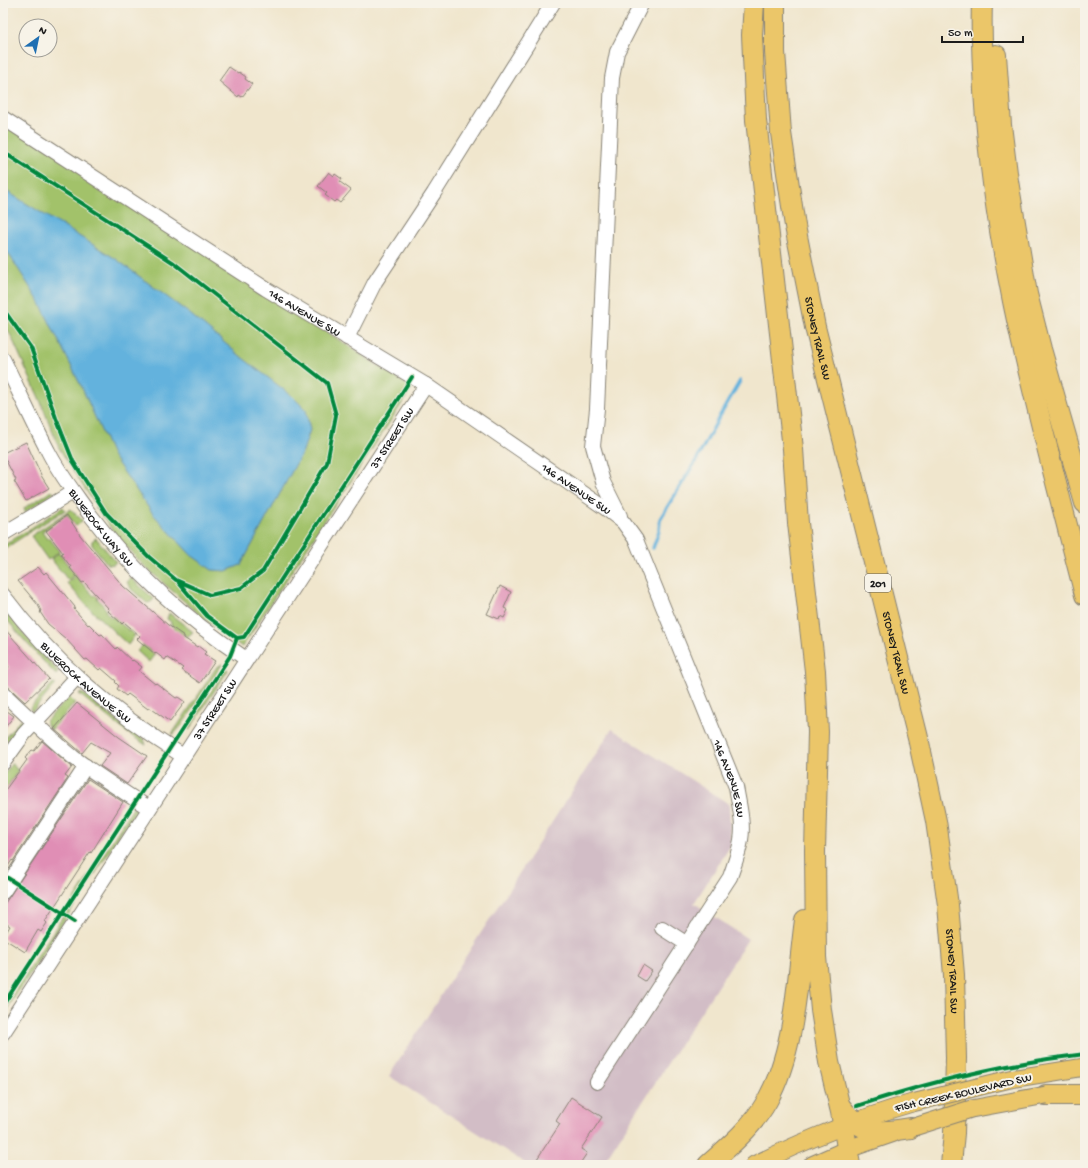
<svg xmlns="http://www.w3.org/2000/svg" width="1088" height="1168" font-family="'Gochi Hand',sans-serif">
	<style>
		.industrial { fill: #d2bdc6 }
		.green { fill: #a2c26b; stroke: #5f6f44 }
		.water { fill: #63b2dd; stroke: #40677c }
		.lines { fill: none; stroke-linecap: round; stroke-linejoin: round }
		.stream { stroke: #63b2dd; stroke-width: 3.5 }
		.building { fill: #e08eb5 }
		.minor-casing { stroke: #868174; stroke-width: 16 }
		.major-casing { stroke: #868174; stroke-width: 19 }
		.highway-casing { stroke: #868174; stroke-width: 22 }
		.minor { stroke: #fff; stroke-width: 14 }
		.major { stroke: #ebc669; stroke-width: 17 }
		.highway { stroke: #ebc669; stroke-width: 20 }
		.major-bridge-casing { stroke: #868174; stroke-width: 19; stroke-linecap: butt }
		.major-bridge { stroke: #ebc669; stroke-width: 17 }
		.cycleway-casing { stroke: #f7f3e8; stroke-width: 6 }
		.cycleway { stroke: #00873e; stroke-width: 4 }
		.labels { text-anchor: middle; stroke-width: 4; stroke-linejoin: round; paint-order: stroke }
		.shield { fill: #f7f3e8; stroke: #5e5c59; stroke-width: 1 }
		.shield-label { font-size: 11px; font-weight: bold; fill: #1c1c1c }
		.street-label { font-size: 12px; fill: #1c1c1c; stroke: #f7f3e8 }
	</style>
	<rect width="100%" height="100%" fill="#f7f3e8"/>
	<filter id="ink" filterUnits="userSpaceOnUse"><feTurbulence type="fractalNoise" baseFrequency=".025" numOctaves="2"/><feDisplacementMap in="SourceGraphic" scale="8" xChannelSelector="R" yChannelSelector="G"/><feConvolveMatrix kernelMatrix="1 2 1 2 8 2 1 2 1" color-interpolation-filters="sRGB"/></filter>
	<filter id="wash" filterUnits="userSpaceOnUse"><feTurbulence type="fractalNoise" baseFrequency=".012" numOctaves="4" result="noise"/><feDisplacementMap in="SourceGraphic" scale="16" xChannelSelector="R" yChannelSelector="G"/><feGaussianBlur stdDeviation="0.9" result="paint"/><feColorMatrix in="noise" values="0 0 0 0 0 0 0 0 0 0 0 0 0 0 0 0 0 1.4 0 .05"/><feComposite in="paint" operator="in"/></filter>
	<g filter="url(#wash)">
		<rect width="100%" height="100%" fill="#f0e6cd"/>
		<path class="industrial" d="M612,729l117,75 2,41 -37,58 54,36 -146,226h-74l-139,-89z"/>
		<path class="green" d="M3,119l409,269 -170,259 -39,-29 -61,-54 -28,-32 -19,-25 3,1 -13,-19 -26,-41 -19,-48 -29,-64 -8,-14z
			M52,491l2,2 -29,19 -1,-4z
			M63,507l2,3 -37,23v-3z
			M71,509l12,12 -7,5 -9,-12 -25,18 5,7 2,-1 11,13 -12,9 -17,-24z
			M26,531l1,3 -24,16v-4z
			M96,538l20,24 -2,2 -6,1 -16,-20v-4z
			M59,553l16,21 -7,6 -17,-21z
			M76,575l1,3 17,18 12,-11 -9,13 9,11v3l6,6 7,-6 -3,8 19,15 -7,10 -40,-38 -21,-24z
			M130,577l24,22 -3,3 -4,1 -16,-14 -1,-3 -3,-3z
			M3,609l29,34 25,27 1,3 -2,2 -32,-35 -21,-25z
			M169,613l24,19 -6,5 -16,-12v-3l-4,-3z
			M143,645l12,9 -6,8 -12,-11z
			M223,663l-23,36 -3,-2 19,-29z
			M226,668l2,2 -39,60 -2,-3z
			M53,683l3,1 -24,28 -2,-4z
			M81,693l5,2 39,32 19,12 2,6 -17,-11 -50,-40z
			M69,697l6,6 -24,27 -6,-8z
			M196,698l3,2 -18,26 -7,8h-2z
			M21,719l2,3 -16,19 -3,-2z
			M12,763l6,8 -15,22v-17z
			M134,807l3,2 -134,206v-6z"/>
		<path class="water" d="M3,189l113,70 74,55 54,45 48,37 14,14 4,20 -7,21 -62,114 -15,6 -14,-1 -21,-15 -38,-41 -41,-59 -30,-67 -42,-85 -37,-58z"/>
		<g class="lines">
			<path class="stream" d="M653,548l6,-17 1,-12 37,-60 21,-40 22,-38"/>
		</g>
		<g id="blocks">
			<path class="building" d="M229,67l9,6 1,-1 7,5 -1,2 7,5 -10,13 -3,-2 -1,2 -19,-16z
				M329,172l5,4 1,-2 7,5 -2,3 11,8 -11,13 -4,-3 -2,2 -9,-7 2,-2 -9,-7z
				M26,442l16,35 7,11 -23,13 -12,-20 2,-1 -13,-25v-2z
				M67,515l13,20 43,51 45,39 16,11v2l13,9 1,-1 8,6 -2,2 11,7 -15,22 -19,-13 2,-2 -16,-11 -2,3 -9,-7 -1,1 -18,-15 3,-3 -16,-14 -2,2 -14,-13 1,-2 -25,-27 -2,1 -12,-15 1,-1 -10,-13 2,-1 -17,-22z
				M38,567l6,7 2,-2 29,35 -1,2 14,16 1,-1 11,11 2,-1 14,15 1,-2 15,14 1,-1 9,7 -3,4 16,13 1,-1 20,15 2,-1 7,5 -15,20 -21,-15 -1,2 -20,-15 -2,2 -9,-7 2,-3 -4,-4 1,-1 -15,-13 -2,2 -12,-11 -2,1 -19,-21 -18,-15 -8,-12 1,-1 -3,-6 -20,-24z
				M500,586l11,6 -7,16 4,2 -4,8 -4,-2 -1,3 -12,-5z
				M3,627l46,52 -24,23 -22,-20v-9l6,-6 -6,-7z
				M77,703l42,34 28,19 -20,28 -27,-18 10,-13 -19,-11 -9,11 -28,-24z
				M3,708l11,8 -11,14z
				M42,741l30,26 -7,9 3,2 -55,83 -1,-1 -9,14v-81l24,-33 -2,-2 7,-8 2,1z
				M88,779l35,23 -32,51 -1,-1 -45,69 2,2 -6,9 -3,-2 -13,22 -22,-14 7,-12 -7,-4v-16z
				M643,965l9,6 -7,10 -8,-5z
				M571,1097l31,20 -21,32 6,4 -8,12h-33l-9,-6 23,-35 -4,-3z"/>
		</g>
	</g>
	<g filter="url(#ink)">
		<use href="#blocks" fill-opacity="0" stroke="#868174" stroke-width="1"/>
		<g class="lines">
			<defs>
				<g id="minor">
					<path id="s1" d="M3,118l263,171 160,96 179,123 18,14 13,18 100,247c3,17 8,36 5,53 -2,13 -7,25 -11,37l-133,205"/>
					<path d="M347,338l28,-56 59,-89 119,-190"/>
					<path id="s2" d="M3,359c15,30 29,62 45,92 11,22 26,41 40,61 46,61 95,105 158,147"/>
					<path d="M620,516l-17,-34 -10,-36 4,-37 15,-331 5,-26 25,-49"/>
					<path d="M3,534l70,-42"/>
					<path id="s3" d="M3,595c50,67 110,117 180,161"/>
					<path d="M3,693c23,22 46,44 70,64 24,18 50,35 76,51"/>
					<path d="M3,763l21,-29 53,-57"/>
					<path d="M3,892l83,-126"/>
					<path d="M662,928l25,16"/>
					<path id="s4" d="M3,1033l423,-648"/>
				</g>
				<path id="major" d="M754,1165c51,-25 103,-46 158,-62
					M812,1165l36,-16 46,-16"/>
				<g id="highway">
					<path d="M754,3l-2,32 4,85 37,329 5,74 17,148 3,61 -3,119 1,106 5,53 8,52 12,50 9,53"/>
					<path id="s5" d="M775,3v49l6,81 14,93 20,101 103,411 18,83 12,84 6,70 2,83 -2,75 -3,32"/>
					<path d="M982,3c-1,22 0,44 1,67 7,179 58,352 102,525"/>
					<path d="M996,55l5,70 7,56 19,113 14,55 44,154"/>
					<path d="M1046,1095h39"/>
					<path d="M840,1106c23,30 37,27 71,22"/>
					<path d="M708,1165c22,-19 45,-39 59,-64 29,-52 30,-123 38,-181"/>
				</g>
			</defs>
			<use href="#minor" class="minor-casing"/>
			<use href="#major" class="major-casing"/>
			<use href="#highway" class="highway-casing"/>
			<use href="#minor" class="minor"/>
			<use href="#major" class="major"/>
			<use href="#highway" class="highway"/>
			<defs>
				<path id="major-bridge" d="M912,1103l98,-24 75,-12
					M911,1128l60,-19 75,-14"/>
			</defs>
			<use href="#major-bridge" class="major-bridge-casing"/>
			<use href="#major-bridge" class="major-bridge"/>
			<defs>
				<path id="cycleway" d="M3,152l171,111 153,120 9,32 -9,48 -64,108 -22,17 -31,7 -34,-15 -27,-23 -43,-44 -33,-52 -17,-43 -25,-70 -28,-39
					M179,583l28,33 30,22 7,-1 168,-260
					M3,875l72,46
					M3,1005l227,-349 7,-18
					M857,1106c75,-25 150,-43 228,-52"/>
			</defs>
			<use href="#cycleway" class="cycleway-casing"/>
			<use href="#cycleway" class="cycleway"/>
		</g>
	</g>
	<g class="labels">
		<rect class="shield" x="865" y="574" width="26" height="18" rx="3"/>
		<g class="shield-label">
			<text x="878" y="587">201</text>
		</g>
		<g class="street-label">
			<text dy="4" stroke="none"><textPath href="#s1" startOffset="359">146 AVENUE SW</textPath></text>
			<text dy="4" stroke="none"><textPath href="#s5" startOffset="339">STONEY TRAIL SW</textPath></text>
			<text dy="4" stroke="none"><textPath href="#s4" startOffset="711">37 STREET SW</textPath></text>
			<text dy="4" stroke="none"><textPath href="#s1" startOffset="683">146 AVENUE SW</textPath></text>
			<text dy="4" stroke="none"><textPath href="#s2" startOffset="196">BLUEROCK WAY SW</textPath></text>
			<text dy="4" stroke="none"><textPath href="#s5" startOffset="663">STONEY TRAIL SW</textPath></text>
			<text dy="4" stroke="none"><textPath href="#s3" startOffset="121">BLUEROCK AVENUE SW</textPath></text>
			<text dy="4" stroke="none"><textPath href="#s4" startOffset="387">37 STREET SW</textPath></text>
			<text dy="4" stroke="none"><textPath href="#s1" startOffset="1019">146 AVENUE SW</textPath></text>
			<text dy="4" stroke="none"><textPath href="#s5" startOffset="987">STONEY TRAIL SW</textPath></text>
			<text transform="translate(963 1092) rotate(-13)" y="4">FISH CREEK BOULEVARD SW</text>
		</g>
	</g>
	<rect width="1088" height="1168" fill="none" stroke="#f7f3e8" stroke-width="16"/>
	<g transform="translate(38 38) rotate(33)"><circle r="19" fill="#f7f3e8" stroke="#9f9d96"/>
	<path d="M0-3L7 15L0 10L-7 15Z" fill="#1f6fb2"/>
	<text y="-6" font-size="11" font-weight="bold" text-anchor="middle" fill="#1c1c1c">N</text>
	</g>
	<path d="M942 36v6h81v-6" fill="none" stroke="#1c1c1c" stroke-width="2"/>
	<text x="948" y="36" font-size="12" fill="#1c1c1c" stroke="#f7f3e8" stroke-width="3" paint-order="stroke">50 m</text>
</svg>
